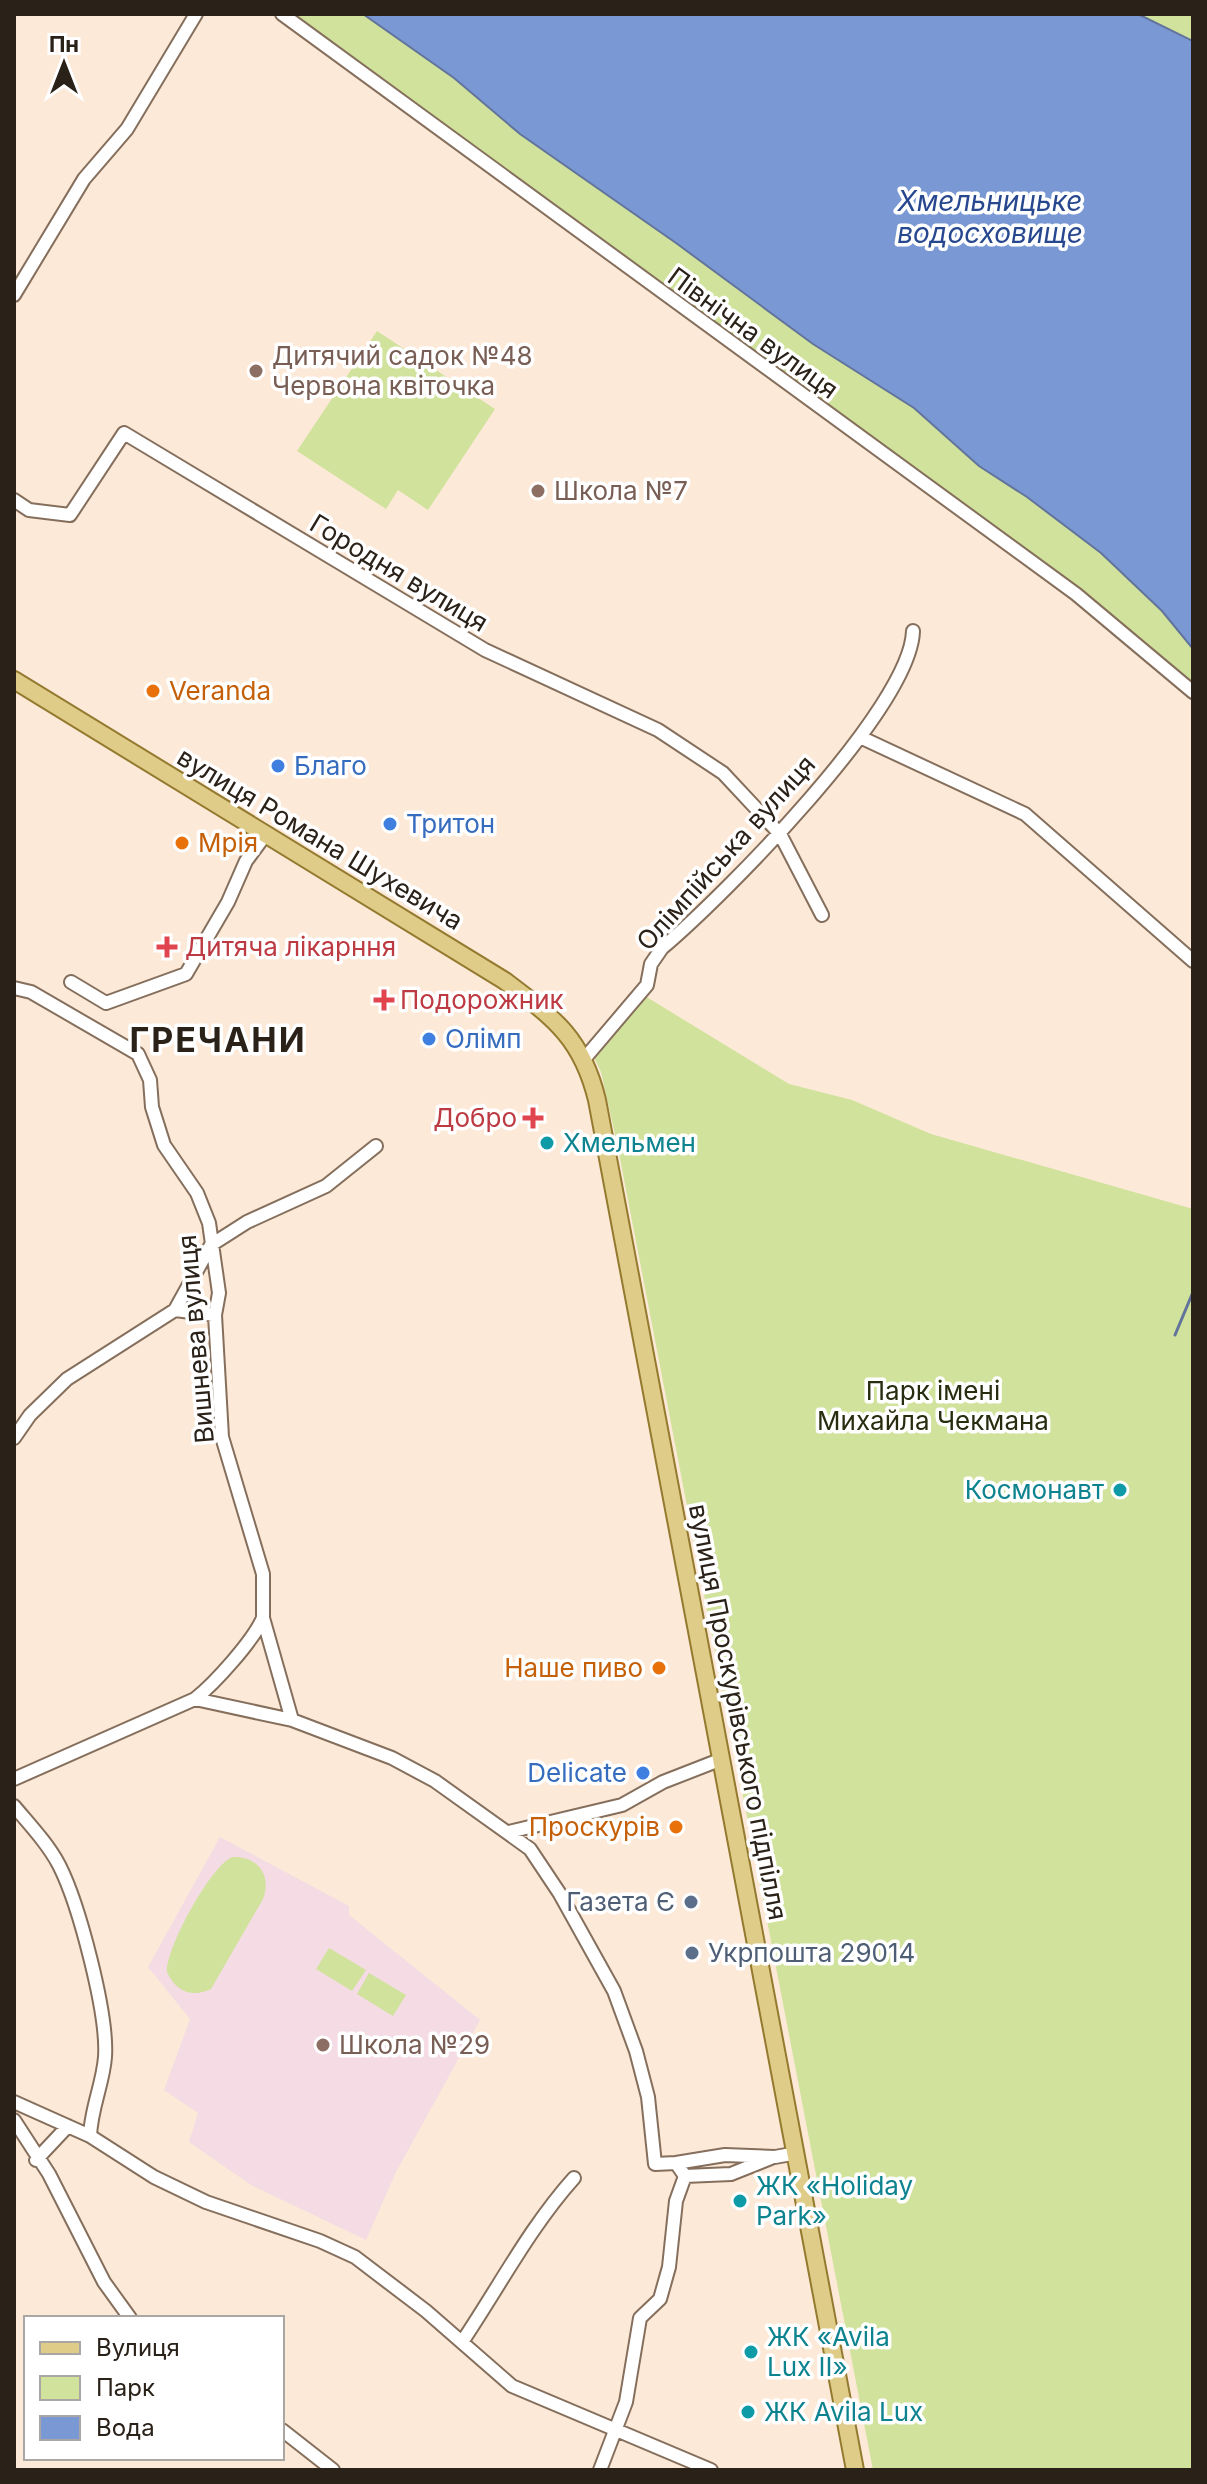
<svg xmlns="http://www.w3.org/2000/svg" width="1207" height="2484" font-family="Inter,sans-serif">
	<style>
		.education { fill: #f4dbe4 }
		.green { fill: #d0e29b }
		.water { fill: #7a98d4; stroke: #62749c; stroke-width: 2 }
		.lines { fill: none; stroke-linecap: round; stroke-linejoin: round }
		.stream { stroke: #62749c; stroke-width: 3 }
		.minor-casing { stroke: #856f5c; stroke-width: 16 }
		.major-casing { stroke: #937a2f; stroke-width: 20 }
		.minor { stroke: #fff; stroke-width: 12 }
		.major { stroke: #e0cc89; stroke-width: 16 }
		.education-dot { fill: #8d6e63; stroke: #fff; stroke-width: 3 }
		.food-dot { fill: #e8710a; stroke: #fff; stroke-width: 3 }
		.shop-dot { fill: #3f7fe0; stroke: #fff; stroke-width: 3 }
		.health-dot { fill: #e0444e; stroke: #fff; stroke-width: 3 }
		.culture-dot { fill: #0f9aa8; stroke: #fff; stroke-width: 3 }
		.service-dot { fill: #5c6f8a; stroke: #fff; stroke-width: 3 }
		.labels { text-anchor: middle; stroke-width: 7; stroke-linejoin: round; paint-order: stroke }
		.street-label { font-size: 26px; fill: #2a2119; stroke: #fff }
		.education-label { font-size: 26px; fill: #785e54; stroke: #fff; text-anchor: start }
		.food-label { font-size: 26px; fill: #c56008; stroke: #fff; text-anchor: start }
		.shop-label { font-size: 26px; fill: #366cbe; stroke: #fff; text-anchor: start }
		.health-label { font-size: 26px; fill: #be3a42; stroke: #fff; text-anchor: start }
		.culture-label { font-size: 26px; fill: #0d838f; stroke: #fff; text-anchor: start }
		.park-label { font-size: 26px; fill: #272d0f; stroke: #fff }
		.service-label { font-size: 26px; fill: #4e5e75; stroke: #fff; text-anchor: end }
		.water-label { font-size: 28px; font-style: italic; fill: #27478f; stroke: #fff }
		.district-label { font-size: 34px; font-weight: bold; letter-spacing: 2px; fill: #2a2119; stroke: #fff }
	</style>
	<rect width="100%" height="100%" fill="#fde9d8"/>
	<path class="education" d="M220,1837l129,69v9l131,105 -84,152 -30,68 -115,-55 -62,-43 9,-29 -34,-23 26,-71 -42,-52z"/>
	<path class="green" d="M291,14h72l91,64 66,56 156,109 137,101 101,64 65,58 48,31 74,56 61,58 31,38v36l-113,-96z
		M1138,14h55v27z
		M377,331l118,78 -67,101 -30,-20 -12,19 -89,-58z
		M640,993l149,91 63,16 79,34 262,75v1261h-320l-256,-1327 -16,-71 -10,-21z
		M232,1857c26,-1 40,18 31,42l-52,90c-19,9 -35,3 -44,-17 -1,-24 43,-105 65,-115z
		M329,1948l37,22 -14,21 -36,-22z
		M369,1973l37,22 -13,21 -36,-22z"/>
	<path class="water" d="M363,14h775l55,27v608l-31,-38 -61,-58 -74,-56 -48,-31 -65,-58 -101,-64 -137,-101 -156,-109 -66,-56z"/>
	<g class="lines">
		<path class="stream" d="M1175,1335l18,-43"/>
		<defs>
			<path id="minor" d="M282,14l794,580 117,98
				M14,295l70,-116 43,-50 69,-115
				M14,500l15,10 41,5 54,-82 361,217 173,80 65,43 57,61 42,81
				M860,737l165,77 168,147
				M71,982l35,21 80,-29 42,-72 18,-41 20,-27
				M14,988l17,4 107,62 12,26 2,27 12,38 33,48 12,30 10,70 -4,22 7,122 41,137v44l29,102
				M585,1058l62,-73 4,-21 11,-16c62,-52 249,-241 251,-317
				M175,1310l40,5
				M14,1438l16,-23 37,-36 108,-69 36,-65 36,-23 79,-36 50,-40
				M195,1699l97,21 100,38 43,23 95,68 30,45 54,97 22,60 12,46 7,67 21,-1 9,13 -9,25 -7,66 -9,32 -20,19 -14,84 -26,68
				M14,1779l181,-80c20,-16 58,-58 68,-81
				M14,1806c16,19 34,38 45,59 20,39 49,149 46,192 -2,27 -14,51 -15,79
				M509,1832l113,-27 41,-23 59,-23
				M14,2102l76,34 64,41 52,25 114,39 35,16 71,54 86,75 199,84
				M14,2120l35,54 55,108 26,36
				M36,2160l32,-34
				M676,2163l49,-8 50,2 22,-4
				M685,2176l46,-2 40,-16
				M462,2342c37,-55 68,-115 112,-164
				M282,2430l51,40"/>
			<path id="major" d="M14,680l491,301c49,37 77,57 92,119l258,1370"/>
		</defs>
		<use href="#minor" class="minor-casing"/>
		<use href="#major" class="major-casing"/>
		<use href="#minor" class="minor"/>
		<use href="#major" class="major"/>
	</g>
	<g class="education-dot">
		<circle cx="256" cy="371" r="8"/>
		<circle cx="538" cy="491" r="8"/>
		<circle cx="323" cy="2045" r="8"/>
	</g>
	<g class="food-dot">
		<circle cx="153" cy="691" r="8"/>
		<circle cx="182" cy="843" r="8"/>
		<circle cx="659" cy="1668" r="8"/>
		<circle cx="676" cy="1827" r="8"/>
	</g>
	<g class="shop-dot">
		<circle cx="278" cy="766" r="8"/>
		<circle cx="390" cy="824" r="8"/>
		<circle cx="429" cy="1039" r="8"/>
		<circle cx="643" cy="1773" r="8"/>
	</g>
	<g class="health-dot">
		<path d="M163 935h8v8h8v8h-8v8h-8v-8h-8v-8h8z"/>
		<path d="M380 988h8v8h8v8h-8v8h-8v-8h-8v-8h8z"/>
		<path d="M529 1106h8v8h8v8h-8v8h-8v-8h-8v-8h8z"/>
	</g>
	<g class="culture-dot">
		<circle cx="547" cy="1143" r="8"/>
		<circle cx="1120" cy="1490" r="8"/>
		<circle cx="740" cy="2201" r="8"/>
		<circle cx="751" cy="2352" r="8"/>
		<circle cx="748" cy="2412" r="8"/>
	</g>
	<g class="service-dot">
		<circle cx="691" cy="1902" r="8"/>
		<circle cx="692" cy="1953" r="8"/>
	</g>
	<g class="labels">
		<g class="street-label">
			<text transform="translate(753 333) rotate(36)" y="9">Північна вулиця</text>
			<text transform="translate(399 573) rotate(31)" y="9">Городня вулиця</text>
			<text transform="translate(320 839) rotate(31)" y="9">вулиця Романа Шухевича</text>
			<text transform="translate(726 853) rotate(-48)" y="9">Олімпійська вулиця</text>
			<text transform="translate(196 1339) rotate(-95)" y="9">Вишнева вулиця</text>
			<text transform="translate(738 1712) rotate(79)" y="9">вулиця Проскурівського підпілля</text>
		</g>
		<g class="education-label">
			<text x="272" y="365">Дитячий садок №48<tspan x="272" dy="30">Червона квіточка</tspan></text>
			<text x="554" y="500">Школа №7</text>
			<text x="339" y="2054">Школа №29</text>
		</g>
		<g class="food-label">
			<text x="169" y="700">Veranda</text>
			<text x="198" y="852">Мрія</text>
			<text x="643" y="1677" text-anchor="end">Наше пиво</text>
			<text x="660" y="1836" text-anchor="end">Проскурів</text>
		</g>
		<g class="shop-label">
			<text x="294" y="775">Благо</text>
			<text x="406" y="833">Тритон</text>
			<text x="445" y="1048">Олімп</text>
			<text x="627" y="1782" text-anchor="end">Delicate</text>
		</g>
		<g class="health-label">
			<text x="185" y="956">Дитяча лікарння</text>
			<text x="400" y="1009">Подорожник</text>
			<text x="517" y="1127" text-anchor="end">Добро</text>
		</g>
		<g class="culture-label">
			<text x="563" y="1152">Хмельмен</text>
			<text x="1104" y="1499" text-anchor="end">Космонавт</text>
			<text x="756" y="2195">ЖК «Holiday<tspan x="756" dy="30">Park»</tspan></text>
			<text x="767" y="2346">ЖК «Avila<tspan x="767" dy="30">Lux II»</tspan></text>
			<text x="764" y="2421">ЖК Avila Lux</text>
		</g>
		<g class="park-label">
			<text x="933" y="1400">Парк імені<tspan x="933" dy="30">Михайла Чекмана</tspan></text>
		</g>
		<g class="service-label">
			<text x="675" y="1911">Газета Є</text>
			<text x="708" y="1962" text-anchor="start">Укрпошта 29014</text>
		</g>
		<g class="water-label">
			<text x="990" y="211">Хмельницьке<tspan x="990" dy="32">водосховище</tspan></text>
		</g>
		<g class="district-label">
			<text x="218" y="1052">ГРЕЧАНИ</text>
		</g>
	</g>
	<rect width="1207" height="2484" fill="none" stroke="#2a2119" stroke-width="32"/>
	<rect x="24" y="2316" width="260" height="144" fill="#ffffff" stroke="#aaa6a3" stroke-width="2"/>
	<rect x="40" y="2342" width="40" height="12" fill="#e0cc89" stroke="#aaa6a3" stroke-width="2"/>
	<text x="96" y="2356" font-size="24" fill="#2a2119">Вулиця</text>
	<rect x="40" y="2376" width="40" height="24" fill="#d0e29b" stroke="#aaa6a3" stroke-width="2"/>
	<text x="96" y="2396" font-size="24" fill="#2a2119">Парк</text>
	<rect x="40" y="2416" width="40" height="24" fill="#7a98d4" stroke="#aaa6a3" stroke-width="2"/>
	<text x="96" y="2436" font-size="24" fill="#2a2119">Вода</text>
	<g transform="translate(64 64)" stroke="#ffffff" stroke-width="6" paint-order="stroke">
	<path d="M0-6L14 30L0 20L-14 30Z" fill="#2a2119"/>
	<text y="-12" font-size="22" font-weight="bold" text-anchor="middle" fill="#2a2119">Пн</text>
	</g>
</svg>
